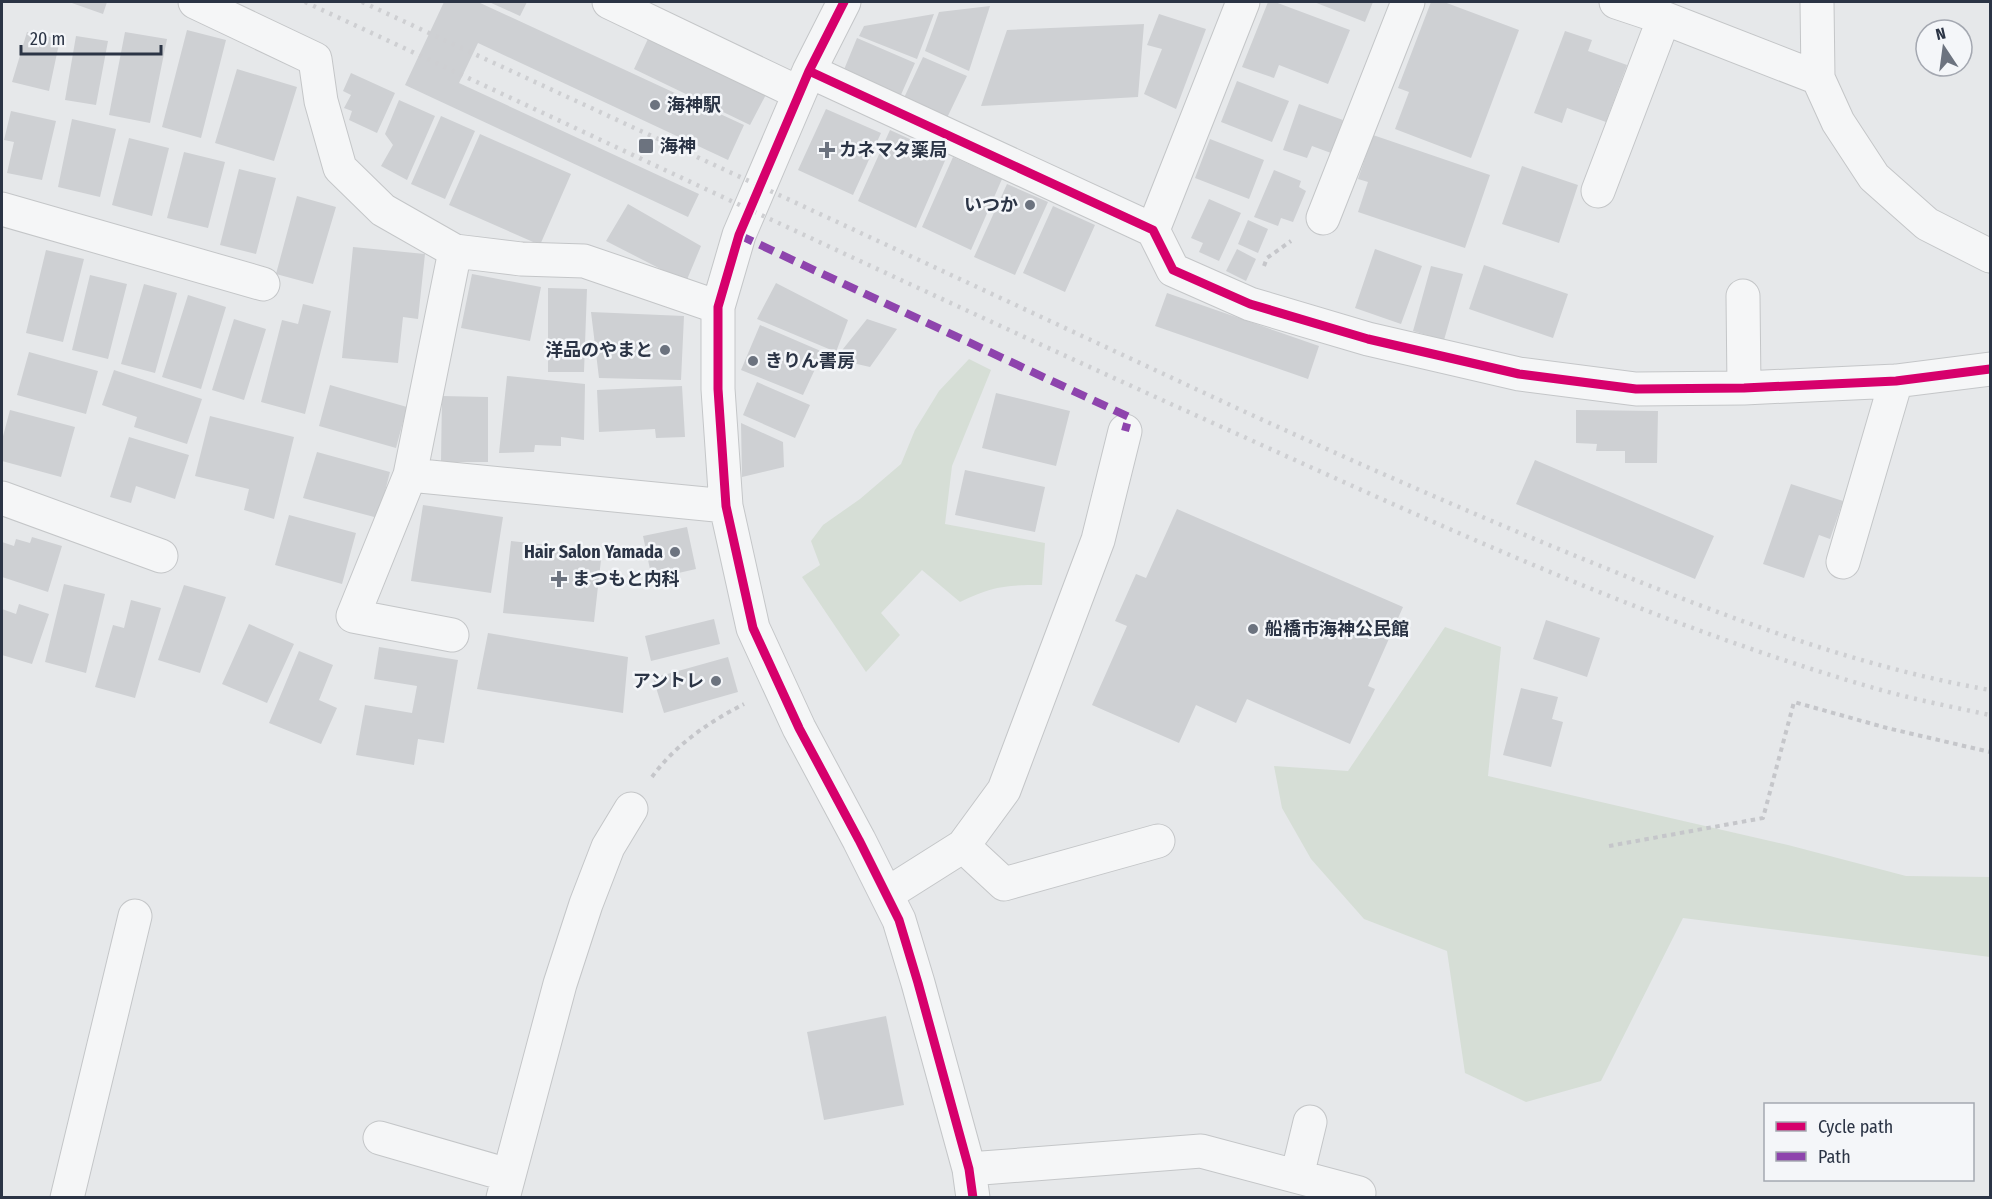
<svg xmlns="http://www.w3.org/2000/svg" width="1992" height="1199" font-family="'Fira Sans Condensed','Noto Sans JP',sans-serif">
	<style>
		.green { fill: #d6ded6 }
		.building { fill: #ced0d3 }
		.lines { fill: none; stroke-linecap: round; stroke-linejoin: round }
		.minor-casing { stroke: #c4c6c8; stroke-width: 35 }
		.path { stroke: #c5c6ca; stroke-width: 4; stroke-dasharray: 4.5 4.5; stroke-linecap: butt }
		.minor { stroke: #f5f6f7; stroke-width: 33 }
		.rail { stroke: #cecfd2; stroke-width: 4.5; stroke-dasharray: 3 6; stroke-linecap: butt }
		.quiet { stroke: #8e44ad; stroke-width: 8; stroke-dasharray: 15 8; stroke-linecap: butt }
		.cycleway-casing { stroke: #f4f6f9; stroke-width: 13 }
		.cycleway { stroke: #d6006c; stroke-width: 9 }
		.poi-dot { fill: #6c737f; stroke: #f4f6f9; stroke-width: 2 }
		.labels { text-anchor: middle; stroke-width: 5; stroke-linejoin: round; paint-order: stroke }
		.poi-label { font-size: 18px; font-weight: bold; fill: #2b3445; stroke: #f4f6f9; text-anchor: start }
	</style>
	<rect width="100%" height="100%" fill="#e6e8ea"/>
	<path class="green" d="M969,359l22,11 -39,96 -7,58 100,19 -3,42c-35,0 -50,1 -82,17l-38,-32 -41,43 19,22 -34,37 -64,-95 18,-12 -9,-24 12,-16 37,-26 41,-35 14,-34 24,-39z
		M1445,627l56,20 -13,129 300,69 118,31 84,1v80l-307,-39 -82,163 -75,21 -61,-29 -18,-122 -83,-32 -53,-60 -29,-51 -8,-42 74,5z"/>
	<path class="building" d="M69,2h38l-4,12z
		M444,2h34l266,123 -16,35 -250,-117 -19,40 240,111 -11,23 -283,-132z
		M489,2h38l-7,14z
		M1268,2h7l75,28 -22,54 -49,-19 -5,13 -32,-11z
		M1314,2h59l-8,20z
		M1431,2h13l75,28 -48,128 -76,-29 14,-37 -11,-4z
		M990,6l-21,65 -44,-20 14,-39z
		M934,14l-17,45 -58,-23 5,-10z
		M1159,14l47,15 -30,80 -32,-15 18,-45 -15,-4z
		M1144,24l-6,73 -157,9 26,-76z
		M653,28l118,57 -21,40 -116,-56z
		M187,30l39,10 -25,98 -39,-11z
		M1565,31l27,9 -4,11 39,14 -21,57 -39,-14 -5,15 -28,-10z
		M27,32l33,7 -11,52 -37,-9z
		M125,32l42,7 -17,84 -41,-8z
		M76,36l32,5 -12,64 -31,-5z
		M857,38l58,25 -15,34 -57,-25z
		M923,57l44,19 -21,44 -43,-20z
		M237,69l60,18 -23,74 -59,-18z
		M351,73l44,20 -18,40 -28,-13 3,-9 -8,-3 7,-13 -8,-4z
		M1237,81l52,20 -17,41 -51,-20z
		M399,100l36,16 -28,64 -26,-14 12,-21 -8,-11z
		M1299,104l44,16 -12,33 -19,-7 -5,12 -24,-8z
		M826,109l55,24 -28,62 -55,-25z
		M11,111l45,10 -14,59 -35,-7 7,-31 -10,-2z
		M441,116l34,15 -30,68 -34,-15z
		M72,119l44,10 -16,68 -42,-10z
		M890,130l57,26 -31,72 -58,-27z
		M480,134l91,40 -31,71 -91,-40z
		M1373,135l117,40 -25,73 -107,-36 10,-30 -10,-3z
		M129,138l40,10 -17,68 -40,-11z
		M1210,139l54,21 -15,39 -54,-21z
		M184,152l41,10 -17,66 -41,-10z
		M953,157l49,22 -31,71 -49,-23z
		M1522,166l56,19 -19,58 -57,-19z
		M239,169l37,9 -20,76 -36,-9z
		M1274,170l27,11 -2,6 7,4 -13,31 -12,-4 -3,8 -24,-9z
		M1007,184l41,18 -33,73 -41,-18z
		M297,196l39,11 -23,77 -37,-10z
		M1209,199l32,14 -22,48 -20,-9 4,-9 -12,-5z
		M628,204l73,42 -15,36 -80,-41z
		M1053,206l42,19 -30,67 -42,-19z
		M1248,220l20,9 -10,24 -20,-9z
		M353,247l72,7 -7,65 -15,-2 -5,46 -56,-5z
		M1237,249l19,10 -10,22 -20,-10z
		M1375,249l47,17 -21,58 -46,-16z
		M46,250l38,9 -21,83 -37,-9z
		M1484,265l84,29 -15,44 -84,-29z
		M1431,266l32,8 -19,66 -31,-9z
		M472,274l69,13 -11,54 -69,-13z
		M90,275l37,9 -19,75 -36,-9z
		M776,283l72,37 -12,32 -79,-33z
		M144,284l33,9 -22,80 -34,-9z
		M548,288l39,1 -3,83h-36z
		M1167,293l152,53 -11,33 -153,-53z
		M188,295l38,12 -25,82 -39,-12z
		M303,304l28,7 -26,103 -44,-12 21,-82 16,4z
		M591,312l93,4 -3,64 -82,-2z
		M234,319l32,10 -22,71 -32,-10z
		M867,319l30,10 -27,38 -35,-8z
		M760,325l63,27 -20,43 -62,-25z
		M29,352l69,19 -12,43 -69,-19z
		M114,370l88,29 -15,45 -53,-17 3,-10 -35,-12z
		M507,376l78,8 -1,56 -23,-3v9l-26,-1 -1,7 -35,1z
		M757,382l53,23 -15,33 -52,-23z
		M330,385l77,22 -11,41 -77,-22z
		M682,386l3,51 -29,1 -1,-9 -56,3 -2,-42z
		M996,393l74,18 -14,55 -74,-18z
		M442,396l46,1v65h-47z
		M10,410l65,17 -14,50 -59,-16v-21z
		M1576,410l82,1 -1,52h-32v-12h-29l1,-7 -21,-1z
		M210,416l84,21 -20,82 -30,-9 5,-21 -54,-13z
		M741,423l42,19 1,25 -42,10z
		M129,437l60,18 -14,44 -39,-13 -5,17 -21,-6z
		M317,452l73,20 -12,46 -75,-20z
		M1535,460l179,76 -19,43 -179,-75z
		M965,470l80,17 -10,45 -80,-17z
		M1791,484l52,17 -13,38 -11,-4 -15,43 -41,-14z
		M423,505l80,12 -12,76 -80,-12z
		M1177,509l226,98 -35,79 7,3 -25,55 -103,-45 -11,24 -40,-18 -17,38 -87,-38 35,-79 -12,-5 21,-47 10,4z
		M289,515l67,18 -14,51 -67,-19z
		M687,527l9,42 -44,10 -9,-43z
		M32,537l30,9 -14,46 -46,-15v-35l12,4 2,-7 14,4z
		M511,541l91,10 -8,71 -91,-9z
		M64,584l41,10 -19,79 -41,-11z
		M184,585l42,12 -26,76 -42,-13z
		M131,600l30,8 -26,90 -40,-11 18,-62 11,3z
		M19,604l30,10 -17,50 -30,-9v-46l14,5z
		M714,619l6,25 -69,17 -6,-25z
		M1546,620l54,18 -13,39 -54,-18z
		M249,624l45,20 -27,59 -45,-19z
		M488,633l140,24 -5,56 -146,-24z
		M379,647l79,13 -14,83 -26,-4 -4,26 -58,-10 9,-50 47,8 5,-27 -43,-7z
		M299,651l34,14 -14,35 18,8 -16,36 -52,-21z
		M728,657l10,35 -74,21 -11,-35z
		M1521,688l37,9 -6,22 11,3 -12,45 -48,-12z
		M886,1016l18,89 -80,15 -17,-88z"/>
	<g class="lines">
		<defs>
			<path id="minor" d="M195,2l120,57 6,42 19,67 43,42 72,41 66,8 63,2 134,46
				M609,2l190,91
				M844,2l-35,69 -70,164 -21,72v82l8,117 27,122 46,100 60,112 40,80 19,63 51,186 4,29
				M1616,2l48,16 154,60
				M1817,2l1,76 20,44 36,55 53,47 63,32
				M809,71l344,159 20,40 77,34 118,35 151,35 117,15 108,-1 152,-7 94,-12
				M1598,191l66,-173
				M2,209l261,75
				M1323,218l85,-216
				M1153,230l90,-228
				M1743,296l1,92
				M410,475l316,31
				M2,498l159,58
				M1843,562l53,-181
				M452,635l-99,-19 57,-141 45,-224
				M963,846l41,38 154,-43
				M887,894l76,-48 41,-56 94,-250 27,-109
				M380,1138l128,37
				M969,1169l232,-18 158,42
				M1297,1176l13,-54
				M67,1198l68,-282
				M503,1198l57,-214 26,-80 22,-57 23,-38"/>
		</defs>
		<use href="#minor" class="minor-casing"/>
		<path class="path" d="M1264,266l3,-8 24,-17
			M652,777c23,-32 57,-55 92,-73
			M1609,846l154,-28 31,-116 93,26 103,24"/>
		<use href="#minor" class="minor"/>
		<path class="rail" d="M305,2c306,142 611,287 919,426 213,96 425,195 650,260 38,11 78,19 116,27
			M362,2c275,127 549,254 823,382 135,63 270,123 408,179 128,52 260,103 397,127"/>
		<path class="quiet" d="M739,235l390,182 -4,14"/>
		<defs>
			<path id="cycleway" d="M844,2l-35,69 -70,164 -21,72v82l8,117 27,122 46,100 60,112 40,80 19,63 51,186 4,29
				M809,71l344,159 20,40 77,34 118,35 151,35 117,15 108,-1 152,-7 94,-12"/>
		</defs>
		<use href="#cycleway" class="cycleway-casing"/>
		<use href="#cycleway" class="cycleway"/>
	</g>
	<g class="poi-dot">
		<circle cx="655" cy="105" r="6"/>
		<rect x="638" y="138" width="16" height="16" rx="3"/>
		<path d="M824 141h6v6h6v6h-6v6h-6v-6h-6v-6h6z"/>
		<circle cx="1030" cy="205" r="6"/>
		<circle cx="665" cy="350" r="6"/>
		<circle cx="753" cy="361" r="6"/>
		<circle cx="675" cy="552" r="6"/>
		<path d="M556 570h6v6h6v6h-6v6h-6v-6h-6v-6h6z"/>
		<circle cx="1253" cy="629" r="6"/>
		<circle cx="716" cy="681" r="6"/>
	</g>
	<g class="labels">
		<g class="poi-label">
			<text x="667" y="111">海神駅</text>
			<text x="660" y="152">海神</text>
			<text x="839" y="156">カネマタ薬局</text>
			<text x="1018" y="211" text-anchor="end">いつか</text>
			<text x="653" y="356" text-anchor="end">洋品のやまと</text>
			<text x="765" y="367">きりん書房</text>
			<text x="663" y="558" text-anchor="end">Hair Salon Yamada</text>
			<text x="572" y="585">まつもと内科</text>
			<text x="1265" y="635">船橋市海神公民館</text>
			<text x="704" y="687" text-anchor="end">アントレ</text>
		</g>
	</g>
	<rect width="1992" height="1199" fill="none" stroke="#2b3445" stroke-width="6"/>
	<rect x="1764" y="1103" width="210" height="78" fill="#f4f6f9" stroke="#a4a8b1" stroke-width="1.5"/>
	<rect x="1776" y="1122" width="30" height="9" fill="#d6006c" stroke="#a4a8b1" stroke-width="1.5"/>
	<text x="1818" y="1133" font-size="18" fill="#2b3445">Cycle path</text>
	<rect x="1776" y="1152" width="30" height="9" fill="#8e44ad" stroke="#a4a8b1" stroke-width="1.5"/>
	<text x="1818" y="1163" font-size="18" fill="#2b3445">Path</text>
	<g transform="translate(1944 48) rotate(347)"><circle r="28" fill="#f4f6f9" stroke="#a4a8b1" stroke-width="1.5"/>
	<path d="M0-4.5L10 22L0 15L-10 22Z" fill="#6c737f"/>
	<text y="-9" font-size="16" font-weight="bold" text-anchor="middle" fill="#2b3445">N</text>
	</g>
	<path d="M21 45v9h140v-9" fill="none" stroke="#2b3445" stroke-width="3"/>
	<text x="30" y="45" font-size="18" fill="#2b3445" stroke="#f4f6f9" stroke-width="4.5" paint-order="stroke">20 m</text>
</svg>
